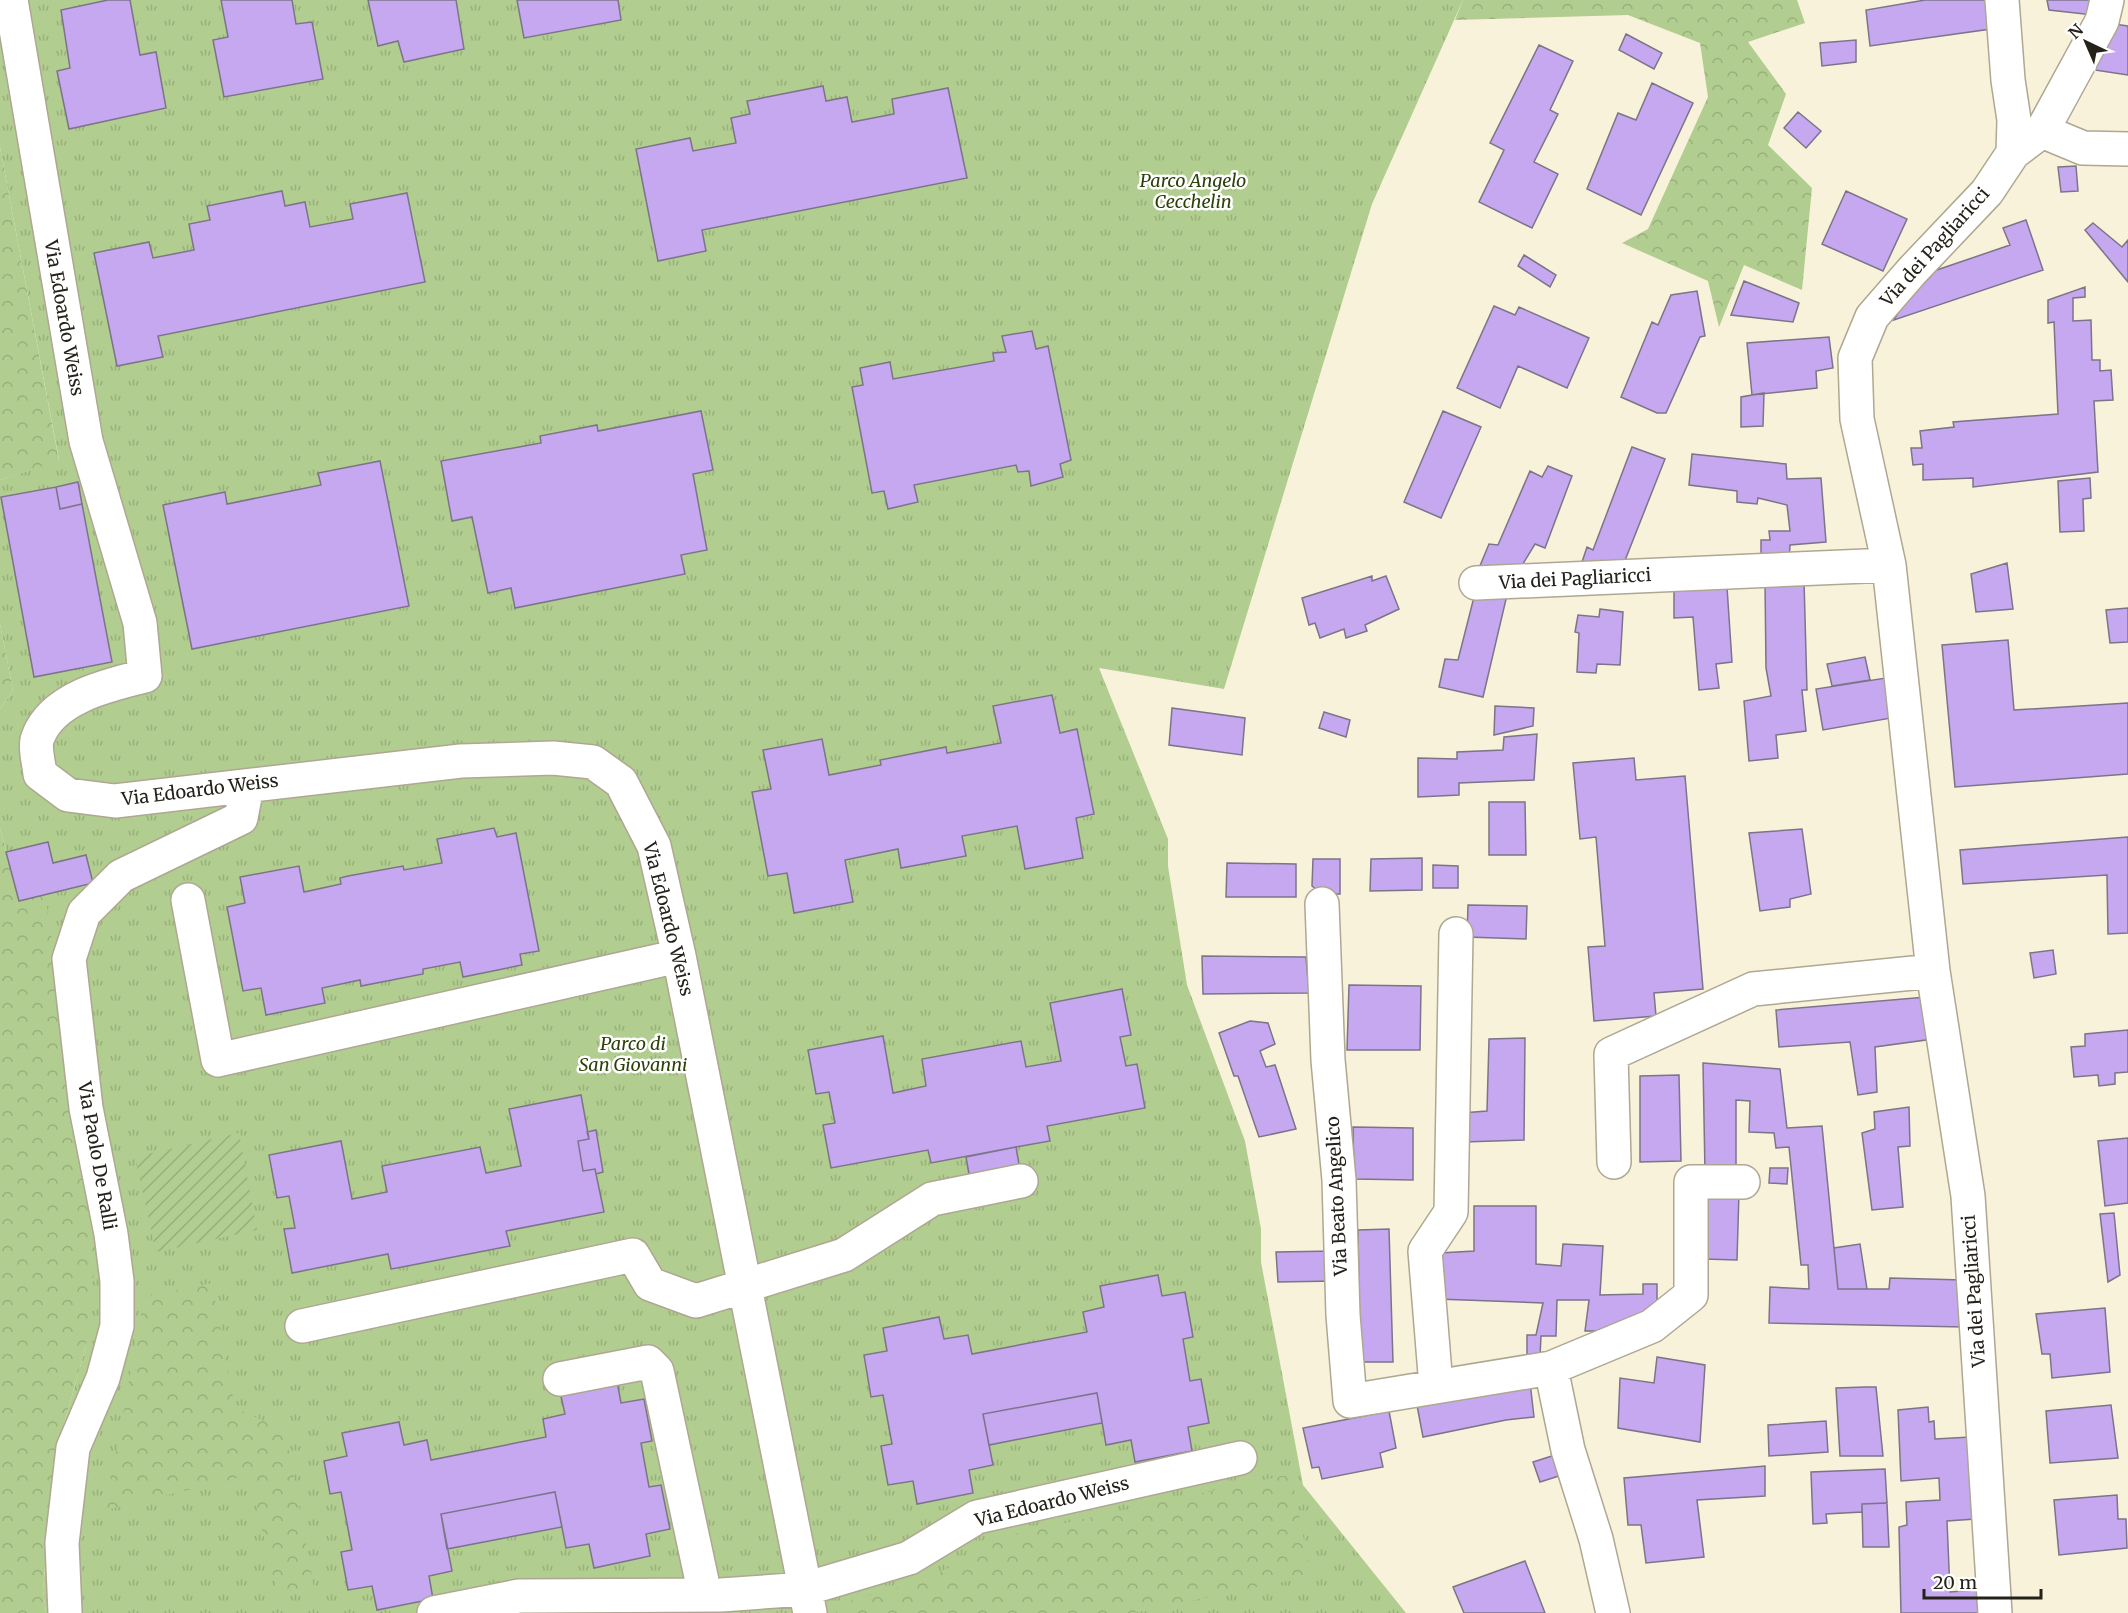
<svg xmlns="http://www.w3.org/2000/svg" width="2128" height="1613" font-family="Merriweather,serif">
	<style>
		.grass { fill: url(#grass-tufts) }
		.forest { fill: url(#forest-crowns) }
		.garden { fill: url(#garden-furrows) }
		.building { fill: #c5a8ef; stroke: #7c7488; stroke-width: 1.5 }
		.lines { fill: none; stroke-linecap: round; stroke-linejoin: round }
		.minor-casing { stroke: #aea792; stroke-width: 36 }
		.minor { stroke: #fff; stroke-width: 33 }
		.labels { text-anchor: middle; stroke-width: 5; stroke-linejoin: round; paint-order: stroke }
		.park-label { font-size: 18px; font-style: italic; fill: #2c400a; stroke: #fff }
		.street-label { font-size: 18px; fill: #25221a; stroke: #fff }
	</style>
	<defs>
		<pattern id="grass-tufts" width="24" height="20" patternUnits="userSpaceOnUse" patternTransform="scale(1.5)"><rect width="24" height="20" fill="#b1cd8f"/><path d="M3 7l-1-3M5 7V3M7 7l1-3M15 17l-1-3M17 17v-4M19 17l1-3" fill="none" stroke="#98b07b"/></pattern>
		<pattern id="forest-crowns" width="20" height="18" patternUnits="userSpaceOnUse" patternTransform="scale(1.5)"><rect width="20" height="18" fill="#b1cd8f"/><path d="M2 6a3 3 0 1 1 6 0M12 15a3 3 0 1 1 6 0" fill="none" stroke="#98b07b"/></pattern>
		<pattern id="garden-furrows" width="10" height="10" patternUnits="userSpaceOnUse" patternTransform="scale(1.5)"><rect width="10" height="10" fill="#b1cd8f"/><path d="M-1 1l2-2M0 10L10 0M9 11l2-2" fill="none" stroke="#98b07b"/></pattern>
	</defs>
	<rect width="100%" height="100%" fill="#f9f2db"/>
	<path class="grass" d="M0,0h1463l-91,204 -148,485 -125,-21 69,171v27l19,119 58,156 16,88v33l42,223 103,128h-1360l-3,-23 12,-134 31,-110 -67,-445 -19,-73v-119l13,-18 -13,-67v-144l59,-20 -59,-313z"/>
	<path class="forest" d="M1463,0h334l8,23 -57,19 38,52 -18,51 44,43 -10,102 -58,-25 -25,62 -11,-46 -86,-38 26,-14 60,-132 -8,-54 -72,-28 -173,5z
		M0,147l59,314 -59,19z
		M0,624l13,67 -13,18z
		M0,828l19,73 26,-7 52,347 -11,105 -31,110 -12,134 3,23h-46z
		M212,1283l23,125 29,13 19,-4 31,171 -36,8 -29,-121 -143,35 38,-213z
		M1291,1474l20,102 -179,37h-296l-2,-8 82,-22 39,-18 27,-24z"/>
	<path class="garden" d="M239,1133l18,97 -101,22 -21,-95z"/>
	<path class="building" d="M108,0h22l10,55 16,-3 10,56 -97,21 -12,-58 13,-3 -9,-58z
		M221,0h71l4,24 16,-2 11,57 -99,18 -11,-57 15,-3z
		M368,0h88l8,49 -60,13 -6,-21 -20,5z
		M517,0h101l3,20 -97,18z
		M1925,0h66v29l-121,17 -4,-36z
		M2047,0h48l-2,15 -44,-5z
		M2114,24l14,2v49l-40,-6z
		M1626,34l36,19 -8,16 -35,-19z
		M1856,40v22l-34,4 -2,-23z
		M1539,45l34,16 -23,49 8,4 -24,48 24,12 -26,54 -53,-26 25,-52 -14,-7z
		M1652,83l41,20 -52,112 -54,-26 31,-76 18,7z
		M823,86l3,15 21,-4 5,25 42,-8 -2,-15 56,-11 19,90 -265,52 4,21 -48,10 -22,-112 54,-11 3,13 43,-8 -5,-25 19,-4 -3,-13z
		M1798,112l23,19 -15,17 -22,-20z
		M2076,166l2,25 -17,1 -3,-25z
		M282,191l3,15 20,-4 5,25 43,-8 -3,-15 57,-11 18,89 -267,54 5,21 -46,9 -23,-113 55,-11 4,16 41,-8 -5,-26 21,-4 -3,-14z
		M1846,191l61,28 -24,52 -61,-27z
		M2026,220l17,50 -149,50 15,-26 22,-22 79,-27 -7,-17z
		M2093,223l29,24 6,-7v42l-43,-52z
		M1524,255l32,20 -6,12 -32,-21z
		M1744,281l55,22 -6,19 -62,-7z
		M2085,287v10l-12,1v23l18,-1 1,40h8v11l11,-1 2,30 -19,1 4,71 -125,15v-9l-50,2v-16l-10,1 -2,-17h11l-2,-17 34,-4 -1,-5 105,-8 -4,-92 -6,1v-23z
		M1697,291l8,45 -5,1 -34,76h-9l-36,-16 31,-75 6,3 13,-30z
		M1494,306l21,9 4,-8 70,31 -22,50 -49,-22 -18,42 -43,-20z
		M1032,331l4,18 12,-3 23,114 -11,4 3,13 -32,9 -2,-15 -11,1 -2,-7 -102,20 4,17 -30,7 -4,-18 -12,2 -20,-106 11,-2 -3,-17 30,-6 3,17 101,-18 -1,-8 13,-1 -4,-16z
		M1829,337l4,31 -17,3 1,17 -65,7 -5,-52z
		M1764,393l-1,33 -22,1v-30z
		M701,411l12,59 -20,4 14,76 -26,5 4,19 -170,34 -4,-20 -23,5 -16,-76 -20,4 -11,-60 100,-18 -1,-7 57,-11 1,6z
		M1443,411l38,16 -40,91 -37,-16z
		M1632,447l33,12 -43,109h-42l7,-21 6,3z
		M1692,454l94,10 1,15 34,-1 5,64 -36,3 -1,16h-28v-21h9l-1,-9h21l-3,-26 -29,-7 -1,6 -20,-2v-11l-48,-6z
		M380,461l29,145 -217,43 -29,-144 62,-13 2,12 94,-19 -3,-12z
		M1548,466l24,10 -27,72 -10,-4 -17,28 -41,1 12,-29 9,1 32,-74 12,6z
		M2090,478l1,20 -8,1 1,32 -24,1 -2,-51z
		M78,482l4,22 -22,5 -4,-22z
		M56,487l4,22 22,-5 30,158 -78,15 -33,-180z
		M2007,563l6,46 -37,3 -5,-38z
		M1372,576v5l14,-5 13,33 -34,16 2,6 -21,7 -2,-9 -24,9 -5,-15 -6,2 -7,-27z
		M1804,581l3,109h-5l4,41 -30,4 2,23 -29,3 -5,-60 27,-5 -5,-28 -1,-86z
		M1727,587l5,75 -16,2 3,24 -20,2 -6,-73 -19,1v-27z
		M1475,593l32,2 -24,102 -44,-10 6,-28 13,1z
		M2128,608v34l-18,1 -4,-33z
		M1600,609l23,3 -3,53 -23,-1 -1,9 -19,-1 2,-39 -4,-1 3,-17 21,2z
		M2008,640l6,70 114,-7v71l-173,13 -13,-142z
		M1865,657l5,23 -38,6 -5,-22z
		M1892,677l5,40 -74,13 -7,-41z
		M1052,695l8,38 17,-4 17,85 -18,4 7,40 -58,11 -8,-43 -55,10 4,20 -65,12 -3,-19 -53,11 8,42 -59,11 -7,-40 -19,3 -16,-84 19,-3 -8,-39 59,-11 7,36 52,-10 -1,-5 66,-13 1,6 54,-10 -8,-37z
		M1495,706l39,2 -1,18 -39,9z
		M1172,708l73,10 -3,37 -73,-10z
		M1324,712l26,8 -4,17 -27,-9z
		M1537,734l-3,46 -75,3v12l-41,2v-39l39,1v-7l46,-2 1,-13z
		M1634,758l2,22 49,-4 18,213 -49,4 2,23 -62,5 -6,-74 17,-1 -9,-109 -16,2 -7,-76z
		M1489,802h36l1,53h-37z
		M494,828l3,9 19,-4 23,118 -19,3 2,11 -59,12 -3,-15 -37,7v5l-62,12 -1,-6 -38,8 3,15 -59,12 -5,-27 -18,3 -16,-84 18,-4 -5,-26 59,-11 5,26 37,-8 -1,-6 8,-2 55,-10 1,4 38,-7 -5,-24z
		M1802,829l9,65 -21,5v8l-30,4 -11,-78z
		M2128,837v96l-20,1 -1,-59 -144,9 -3,-34z
		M48,842l5,21 33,-8 7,28 -74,18 -13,-49z
		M1422,858v32l-52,1 1,-32z
		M1313,859h27v35h-18l-10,-8z
		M1227,863l69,1v33h-70z
		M1433,865l25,1v22h-25z
		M1468,905l59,1 -1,33 -59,-2z
		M2053,950l3,24 -22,4 -4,-25z
		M1202,956l104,1 3,36 -106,1z
		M1349,985l72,1 -1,64h-73z
		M1122,989l9,46 -11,2 6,29 11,-2 8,44 -98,18 3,15 -34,6 -85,16 -3,-13 -97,18 -8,-43 12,-2 -6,-31 -13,2 -8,-44 75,-14 10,57 33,-7 -4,-27 99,-18 5,26 35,-6 -11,-58z
		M1926,997l7,42 -58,8 2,45 -19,3 -8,-53 -71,5 -3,-37z
		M1250,1021l18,2 7,21 -15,7 6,16 9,-2 21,64 -37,8 -21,-61h-4l-15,-43z
		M2128,1030v42l-13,1v11l-16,2 -1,-11 -24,2 -3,-30 14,-1v-12z
		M1525,1038l-1,102 -60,2 -2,-29 25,-2 2,-72z
		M1703,1063l77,6 7,59 35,-2 16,163h51l1,-11 73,2 1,47 -195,-4 1,-36 39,2 -1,-24h-7l-12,-118 -13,1 -2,-15 -25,-1 1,-31 -14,-1v74l-31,-1z
		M1679,1075l2,86 -41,1v-86z
		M581,1095l8,44 -11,2 5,30 12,-2 9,43 -98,19 4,15 -113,22 -6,1 -3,-15 -96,19 -8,-44 11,-1 -6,-32 -12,2 -8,-43 72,-14 11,58 35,-7 -5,-26 98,-19 6,26 35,-7 -12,-57z
		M1909,1107l1,39 -12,1 5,60 -31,3 -10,-77 13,-4 -1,-17z
		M1353,1127l60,1v52l-59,-1z
		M596,1130l7,42 -7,2 -1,-5 -12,2 -5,-30 11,-2 -2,-7z
		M2128,1138v65l-23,3 -7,-65z
		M1016,1147l4,23 -50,10 -4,-23z
		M1770,1168h18l-1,16 -18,-1z
		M1706,1192h33l-2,68 -33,-1z
		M1474,1206h62v58l25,2 2,-22 40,2 -3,49 43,-1v-10h14v33l-46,14h-26l4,-31h-32l-1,36h-15l-1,20 -13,2v-23h9l7,-32 -106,-4 3,-46 34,-2z
		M2114,1213l6,62 -12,7 -8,-68z
		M1389,1229l4,133h-33l-2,-132z
		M1860,1244l7,45h-29l-4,-41z
		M1335,1251l1,30 -58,1 -2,-30z
		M1158,1275l4,21 23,-4 8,45 -10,2 7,42 11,-2 8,44 -21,4 4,24 -57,11 -4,-22 -25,5 -9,-52 -114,21 10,51 -24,5 4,23 -56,11 -4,-23 -25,4 -7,-39 11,-2 -9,-49 -12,2 -7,-42 23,-4 -4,-23 56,-11 5,22 24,-4 4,19 115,-22 -4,-20 21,-5 -4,-21z
		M2105,1308l5,64 -58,6 -2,-24h-8l-6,-40z
		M1657,1357l48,8 -5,77 -82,-14 2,-50 34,5z
		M617,1381l4,22 23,-4 8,42 -11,2 8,44 12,-2 9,44 -24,5 4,22 -56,12 -5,-24 -23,4 -11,-56 -114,22 11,57 -23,5 4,23 -56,11 -5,-24 -24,4 -7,-38 11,-2 -11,-58 -11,2 -6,-33 23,-5 -5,-23 57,-11 5,23 23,-5 4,20 115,-23 -3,-18 22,-5 -5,-22z
		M1530,1382l4,35 -28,3 -83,17 -7,-37z
		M1866,1387h10l7,69h-43l-4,-68z
		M1097,1393l5,30 -113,22 -6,-31z
		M2111,1405l7,53 -68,5 -4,-52z
		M1928,1407l1,15 5,-1 1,18 35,-2 5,82 -28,2 3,71 27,-2 1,23h-77l-2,-86 8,-2 -1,-23 34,-2 -1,-22 -38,3 -3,-71z
		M1389,1411l7,37 -16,5 3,14 -61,12 -3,-12 -7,1 -9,-40z
		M1826,1421l2,31 -59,4 -1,-31z
		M1555,1455l7,20 -22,7 -7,-20z
		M1765,1466v30l-68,4 7,57 -58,6 -5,-38h-13l-4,-47z
		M1885,1469l2,34 -25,1v8l-36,2 1,9 -14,1 -2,-52z
		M555,1492l7,35 -115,22 -6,-35z
		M2117,1495l1,24h8l1,29 -68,7 -5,-55z
		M1887,1503l2,44h-26l-1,-43z
		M1525,1561l20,52h-81l-11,-26z"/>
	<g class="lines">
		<defs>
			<path id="minor" d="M11,0l75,441 54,182 5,53c-36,9 -92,21 -107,61 -4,9 1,27 2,37l28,21 47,6 346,-40 92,-3 40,4 28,20 33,64 25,110 131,657
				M2042,131l41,17 45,1
				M2013,153l29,-22 60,-110 5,-21
				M1476,583l413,-18
				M188,900l30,160 461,-104
				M1322,904l6,156 11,120 4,135 7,86 201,-33 101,-42 39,-31v-113h52
				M1614,1162l-3,-108 142,-65 180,-18
				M302,1326l331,-71 17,29 46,17 148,-46 88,-56 89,-18
				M1551,1368l17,82 28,89 17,74
				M560,1379l88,-17 9,9 48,224
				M1436,1386l-11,-135 26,-39 5,-278
				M65,1613l-3,-70 11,-95 30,-70 14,-52v-45l-6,-47 -25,-126 -17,-149 15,-46 37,-37 120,-58 6,-32
				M434,1613l85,-17 202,-1 84,-6 104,-31 68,-41 263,-59
				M1995,1613l-27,-417 -35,-225 -44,-406 -32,-146 -2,-61 17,-41 40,-46 75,-79 26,-39 1,-33 -6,-40 -6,-80"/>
		</defs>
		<use href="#minor" class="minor-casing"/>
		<use href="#minor" class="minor"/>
	</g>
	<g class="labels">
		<g class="park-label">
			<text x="1193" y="187">Parco Angelo<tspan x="1193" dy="21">Cecchelin</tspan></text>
			<text x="633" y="1050">Parco di<tspan x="633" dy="21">San Giovanni</tspan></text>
		</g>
		<g class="street-label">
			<text transform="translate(1935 247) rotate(-48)" y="6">Via dei Pagliaricci</text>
			<text transform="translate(64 318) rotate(80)" y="6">Via Edoardo Weiss</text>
			<text transform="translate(1575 579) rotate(-3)" y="6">Via dei Pagliaricci</text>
			<text transform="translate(200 790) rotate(-7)" y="6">Via Edoardo Weiss</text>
			<text transform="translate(668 919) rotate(76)" y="6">Via Edoardo Weiss</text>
			<text transform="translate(97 1156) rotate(80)" y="6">Via Paolo De Ralli</text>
			<text transform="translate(1337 1196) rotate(-93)" y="6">Via Beato Angelico</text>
			<text transform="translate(1974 1291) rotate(-94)" y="6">Via dei Pagliaricci</text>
			<text transform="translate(1052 1502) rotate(-14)" y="6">Via Edoardo Weiss</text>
		</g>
	</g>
	<g transform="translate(2086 42) rotate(316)" stroke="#ffffff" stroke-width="4.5" paint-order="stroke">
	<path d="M0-4.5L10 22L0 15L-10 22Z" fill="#25221a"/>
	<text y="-9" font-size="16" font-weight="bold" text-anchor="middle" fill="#25221a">N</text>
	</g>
	<path d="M1924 1589v9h117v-9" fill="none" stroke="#25221a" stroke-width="3"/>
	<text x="1933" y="1589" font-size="18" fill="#25221a" stroke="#ffffff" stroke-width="4.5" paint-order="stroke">20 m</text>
</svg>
